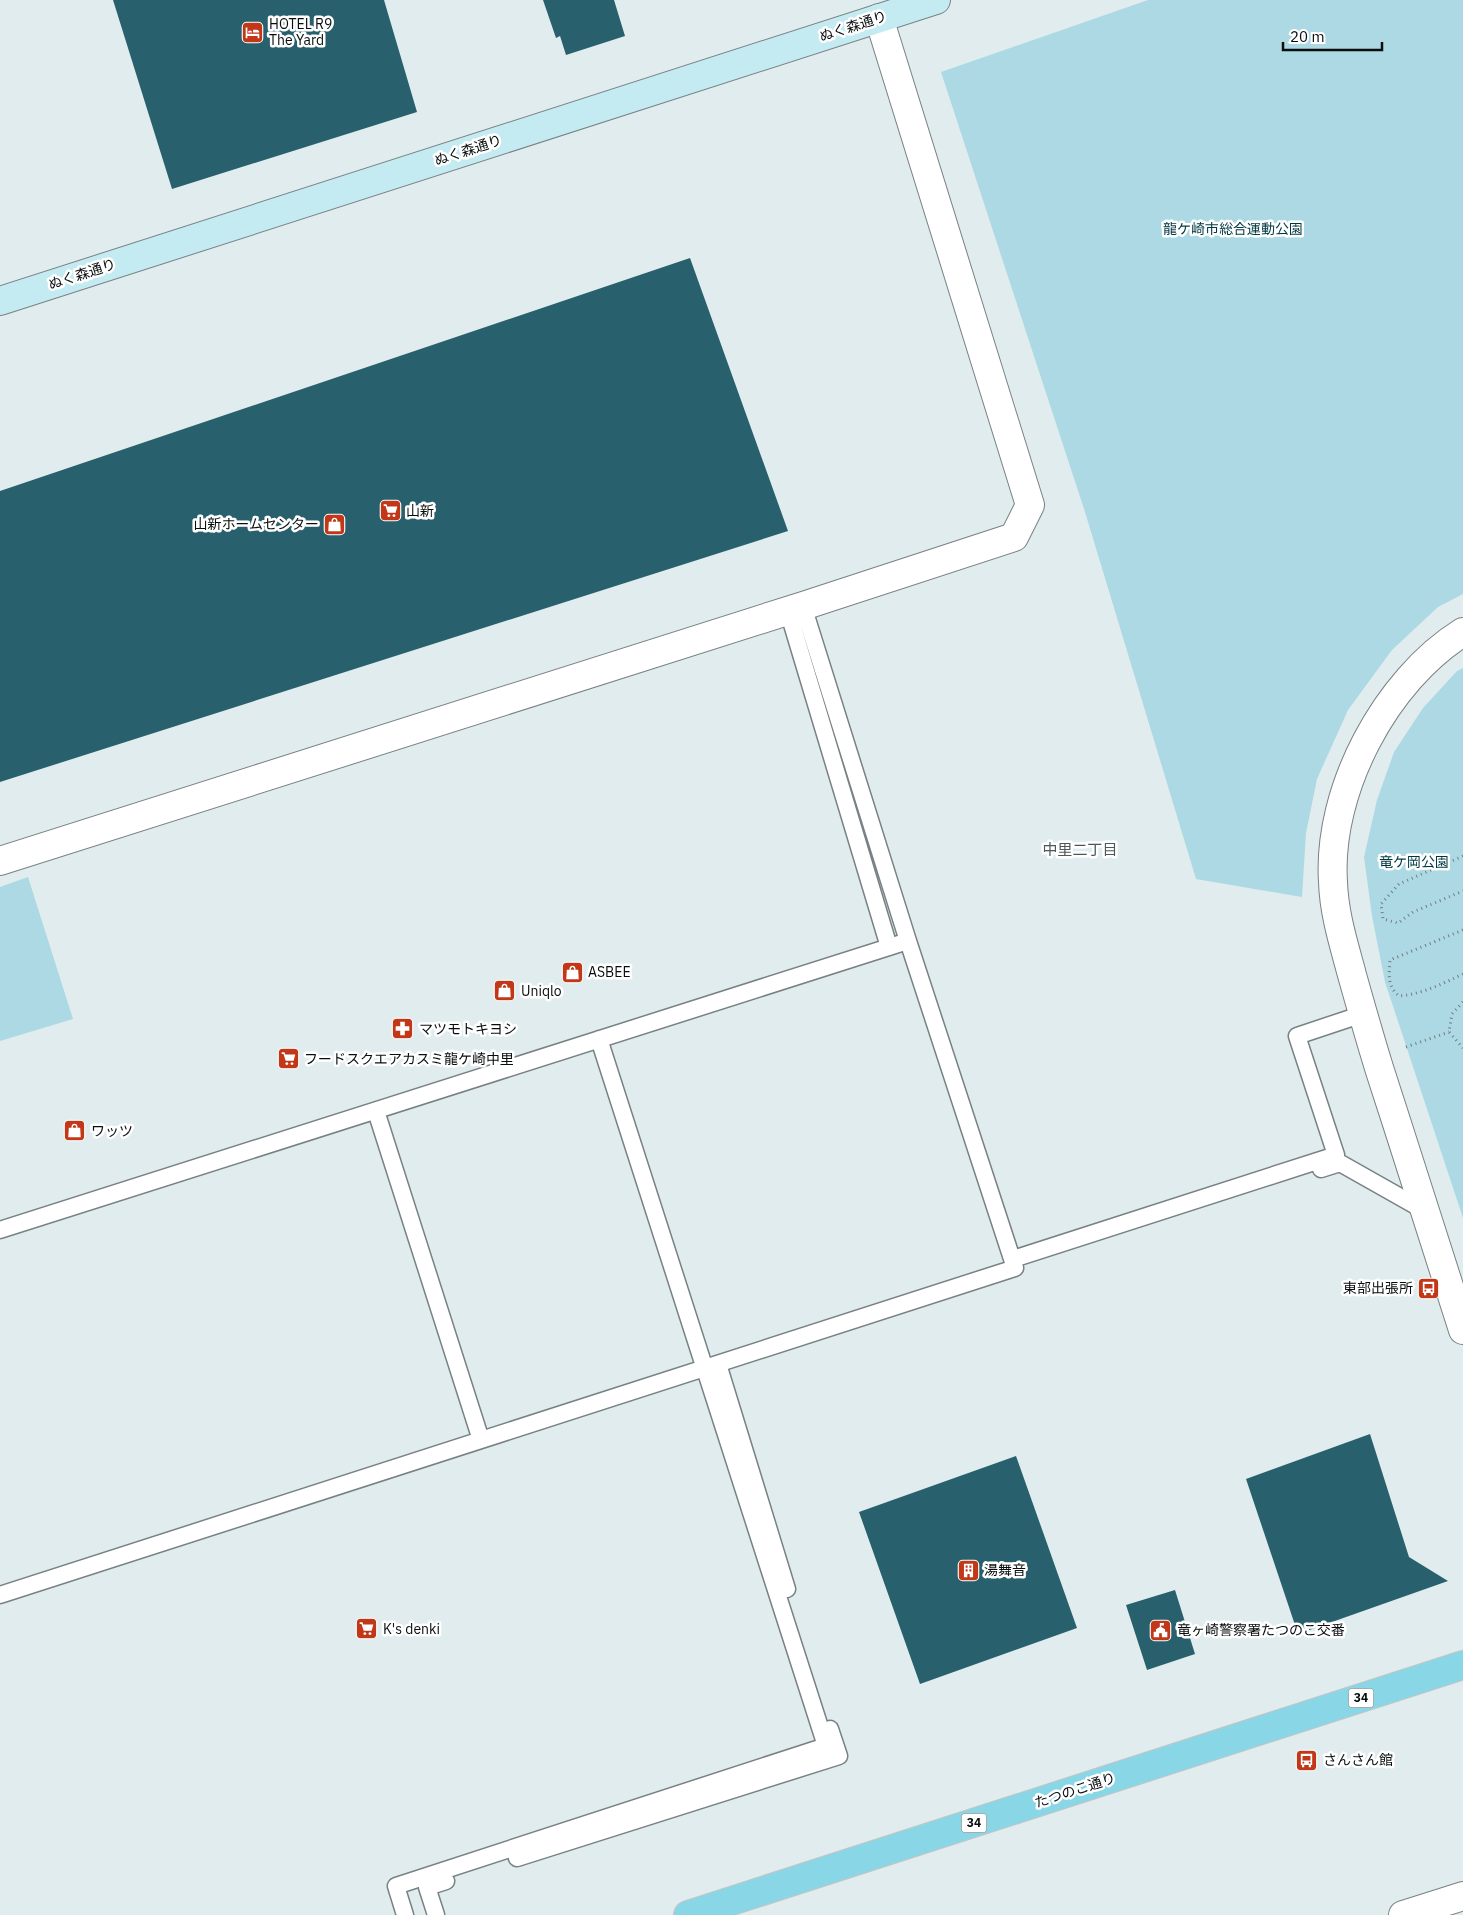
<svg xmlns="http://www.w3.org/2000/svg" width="1463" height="1915" font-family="'IBM Plex Sans','Noto Sans JP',sans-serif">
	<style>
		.green { fill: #add9e4 }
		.building { fill: #28616d }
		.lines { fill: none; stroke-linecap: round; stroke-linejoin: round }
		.service-casing { stroke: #788184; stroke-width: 19 }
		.minor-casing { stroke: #788184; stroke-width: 30 }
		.tertiary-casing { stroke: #788184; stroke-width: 30 }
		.secondary-casing { stroke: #788184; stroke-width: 30 }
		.primary-casing { stroke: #c4c5c5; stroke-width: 30 }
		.path { stroke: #757c7e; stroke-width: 3; stroke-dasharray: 1 4; stroke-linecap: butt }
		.service { stroke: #fff; stroke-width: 16 }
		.minor { stroke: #fff; stroke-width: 28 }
		.tertiary { stroke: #fff; stroke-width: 28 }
		.secondary { stroke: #c4ebf2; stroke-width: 28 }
		.primary { stroke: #89d7e6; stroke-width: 28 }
		.labels { text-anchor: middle; stroke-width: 5; stroke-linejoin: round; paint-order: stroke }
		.shield { fill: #fff; stroke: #535656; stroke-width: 1 }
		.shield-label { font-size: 12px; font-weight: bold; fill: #090d0e }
		.poi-label { font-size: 14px; fill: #090d0e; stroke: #fff; text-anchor: start }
		.street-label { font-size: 14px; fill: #090d0e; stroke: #fff }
		.park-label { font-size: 14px; fill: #003842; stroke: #fff }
		.neighbourhood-label { font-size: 15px; fill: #4e575a; stroke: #fff }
	</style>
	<rect width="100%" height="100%" fill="#e1ecee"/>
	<path class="green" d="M1148,0h315v594l-25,13 -46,43 -44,60 -31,69 -11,54 -4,64 -106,-18 -111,-367 -144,-440z
		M1463,668v550l-78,-236 -13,-66 -8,-59 13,-57 17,-48 29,-44 34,-37z
		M28,877l45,142 -73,22v-154z"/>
	<path class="building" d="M113,0h271l33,112 -245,77z
		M543,0h71l11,36 -59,19 -6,-19 -4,2z
		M690,258l98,273 -788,251v-291z
		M1370,1434l39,123 39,24 -150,53 -52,-155z
		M1016,1456l61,172 -157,56 -61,-172z
		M1175,1590l20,64 -48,16 -21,-65z"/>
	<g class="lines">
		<defs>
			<path id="service" d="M803,606l105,335
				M788,611l101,336
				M376,1111l105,329
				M1321,1169l19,-6 85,48
				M0,1230l908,-289 107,327 -1015,327
				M1013,1259l323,-104 -39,-119 66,-22
				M718,1364l69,225
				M517,1858l322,-102 -9,-27
				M405,1915l-9,-29 430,-140 -227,-707
				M436,1915l-9,-28 19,-6"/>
			<path id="minor" d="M0,861l803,-255 211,-69 16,-32 -151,-487
				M1403,1915l60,-19"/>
			<path id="tertiary" d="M1463,632c-77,48 -136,158 -130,250 1,32 11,63 19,93 9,32 18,64 28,96 28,86 55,172 83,259"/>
			<path id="secondary" d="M0,301l936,-301"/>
			<path id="primary" d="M688,1915l775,-250"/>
		</defs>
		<use href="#service" class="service-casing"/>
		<use href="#minor" class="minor-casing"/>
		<use href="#tertiary" class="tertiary-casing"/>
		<use href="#secondary" class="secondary-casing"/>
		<use href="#primary" class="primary-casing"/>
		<path class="path" d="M1463,856l-64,28 -18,20 2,15 15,4 15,-11 50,-21
			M1463,930l-73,30c-1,14 -3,26 9,36 23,-2 43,-12 64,-22
			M1463,1002l-11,12 -3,18 14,16
			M1406,1047l43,-15"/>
		<use href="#service" class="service"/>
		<use href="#minor" class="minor"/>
		<use href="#tertiary" class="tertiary"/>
		<use href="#secondary" class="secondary"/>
		<use href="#primary" class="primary"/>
	</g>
	<defs>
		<symbol id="hotel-square" viewBox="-11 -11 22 22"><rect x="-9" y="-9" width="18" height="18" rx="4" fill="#c13717" stroke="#fff"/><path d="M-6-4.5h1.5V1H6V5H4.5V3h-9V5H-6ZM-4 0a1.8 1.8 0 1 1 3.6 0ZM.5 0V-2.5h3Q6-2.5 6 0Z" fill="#fff"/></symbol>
		<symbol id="supermarket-square" viewBox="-11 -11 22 22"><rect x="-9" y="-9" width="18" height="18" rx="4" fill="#c13717" stroke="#fff"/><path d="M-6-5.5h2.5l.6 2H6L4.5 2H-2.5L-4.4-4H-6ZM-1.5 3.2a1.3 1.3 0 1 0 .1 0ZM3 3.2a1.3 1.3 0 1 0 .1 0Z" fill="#fff"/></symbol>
		<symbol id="shop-square" viewBox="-11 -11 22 22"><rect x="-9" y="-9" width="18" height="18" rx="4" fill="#c13717" stroke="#fff"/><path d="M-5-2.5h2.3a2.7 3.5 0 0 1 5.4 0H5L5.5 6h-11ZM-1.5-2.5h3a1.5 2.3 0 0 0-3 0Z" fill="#fff"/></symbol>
		<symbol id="pharmacy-square" viewBox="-11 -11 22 22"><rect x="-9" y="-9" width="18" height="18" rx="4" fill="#c13717" stroke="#fff"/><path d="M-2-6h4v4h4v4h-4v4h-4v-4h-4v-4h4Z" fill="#fff"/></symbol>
		<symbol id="bus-square" viewBox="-11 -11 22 22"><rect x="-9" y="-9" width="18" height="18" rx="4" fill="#c13717" stroke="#fff"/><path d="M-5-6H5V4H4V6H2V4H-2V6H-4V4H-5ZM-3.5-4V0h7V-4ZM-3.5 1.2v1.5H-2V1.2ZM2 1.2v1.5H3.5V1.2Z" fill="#fff"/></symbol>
		<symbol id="building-square" viewBox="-11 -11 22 22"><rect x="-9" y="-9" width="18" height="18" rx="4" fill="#c13717" stroke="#fff"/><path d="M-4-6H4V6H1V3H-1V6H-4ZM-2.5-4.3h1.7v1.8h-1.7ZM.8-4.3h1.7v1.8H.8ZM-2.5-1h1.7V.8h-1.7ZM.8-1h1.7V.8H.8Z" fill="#fff"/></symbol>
		<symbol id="civic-square" viewBox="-11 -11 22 22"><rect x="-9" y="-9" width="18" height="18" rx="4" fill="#c13717" stroke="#fff"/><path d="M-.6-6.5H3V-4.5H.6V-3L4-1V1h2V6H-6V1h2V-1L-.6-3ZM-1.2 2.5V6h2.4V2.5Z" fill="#fff"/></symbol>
	</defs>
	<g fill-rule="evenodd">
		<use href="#hotel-square" x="240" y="20" width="25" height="25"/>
		<use href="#supermarket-square" x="378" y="498" width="25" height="25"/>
		<use href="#shop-square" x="322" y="512" width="25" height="25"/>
		<use href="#shop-square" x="560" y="960" width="25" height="25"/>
		<use href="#shop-square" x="492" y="978" width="25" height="25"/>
		<use href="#pharmacy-square" x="390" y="1016" width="25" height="25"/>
		<use href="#supermarket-square" x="276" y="1046" width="25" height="25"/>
		<use href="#shop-square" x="62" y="1118" width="25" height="25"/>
		<use href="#bus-square" x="1416" y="1276" width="25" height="25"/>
		<use href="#building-square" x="956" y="1558" width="25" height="25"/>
		<use href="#supermarket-square" x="354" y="1616" width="25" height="25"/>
		<use href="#civic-square" x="1148" y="1618" width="25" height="25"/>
		<use href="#bus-square" x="1294" y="1748" width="25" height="25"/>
	</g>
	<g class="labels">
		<g class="shield">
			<rect x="1348.5" y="1688.5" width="25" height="19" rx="4"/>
			<rect x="961.5" y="1813.5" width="25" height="19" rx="4"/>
		</g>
		<g class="shield-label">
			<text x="1361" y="1702">34</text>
			<text x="974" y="1827">34</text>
		</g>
		<g class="poi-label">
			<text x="269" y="29">HOTEL R9<tspan x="269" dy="16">The Yard</tspan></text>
			<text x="406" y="516">山新</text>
			<text x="319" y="529" text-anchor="end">山新ホームセンター</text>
			<text x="588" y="977">ASBEE</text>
			<text x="521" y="996">Uniqlo</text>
			<text x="419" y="1034">マツモトキヨシ</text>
			<text x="304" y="1064">フードスクエアカスミ龍ケ崎中里</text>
			<text x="91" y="1136">ワッツ</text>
			<text x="1413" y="1293" text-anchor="end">東部出張所</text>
			<text x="984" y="1575">湯舞音</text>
			<text x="383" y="1634">K's denki</text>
			<text x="1177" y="1635">竜ヶ崎警察署たつのこ交番</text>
			<text x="1323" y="1765">さんさん館</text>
		</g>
		<g class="street-label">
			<text transform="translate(853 26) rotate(-18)" y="5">ぬく森通り</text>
			<text transform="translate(468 150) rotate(-18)" y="5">ぬく森通り</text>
			<text transform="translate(82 274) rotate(-18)" y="5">ぬく森通り</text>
			<text transform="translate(1075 1790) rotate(-18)" y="5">たつのこ通り</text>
		</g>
		<g class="park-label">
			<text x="1233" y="234">龍ケ崎市総合運動公園</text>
			<text x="1414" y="867">竜ケ岡公園</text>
		</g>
		<g class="neighbourhood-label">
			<text x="1080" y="855">中里二丁目</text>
		</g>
	</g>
	<path d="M1283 42v8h99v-8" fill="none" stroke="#090d0e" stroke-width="2.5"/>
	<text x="1290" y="42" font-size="15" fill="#090d0e" stroke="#ffffff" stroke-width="4" paint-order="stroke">20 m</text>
</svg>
